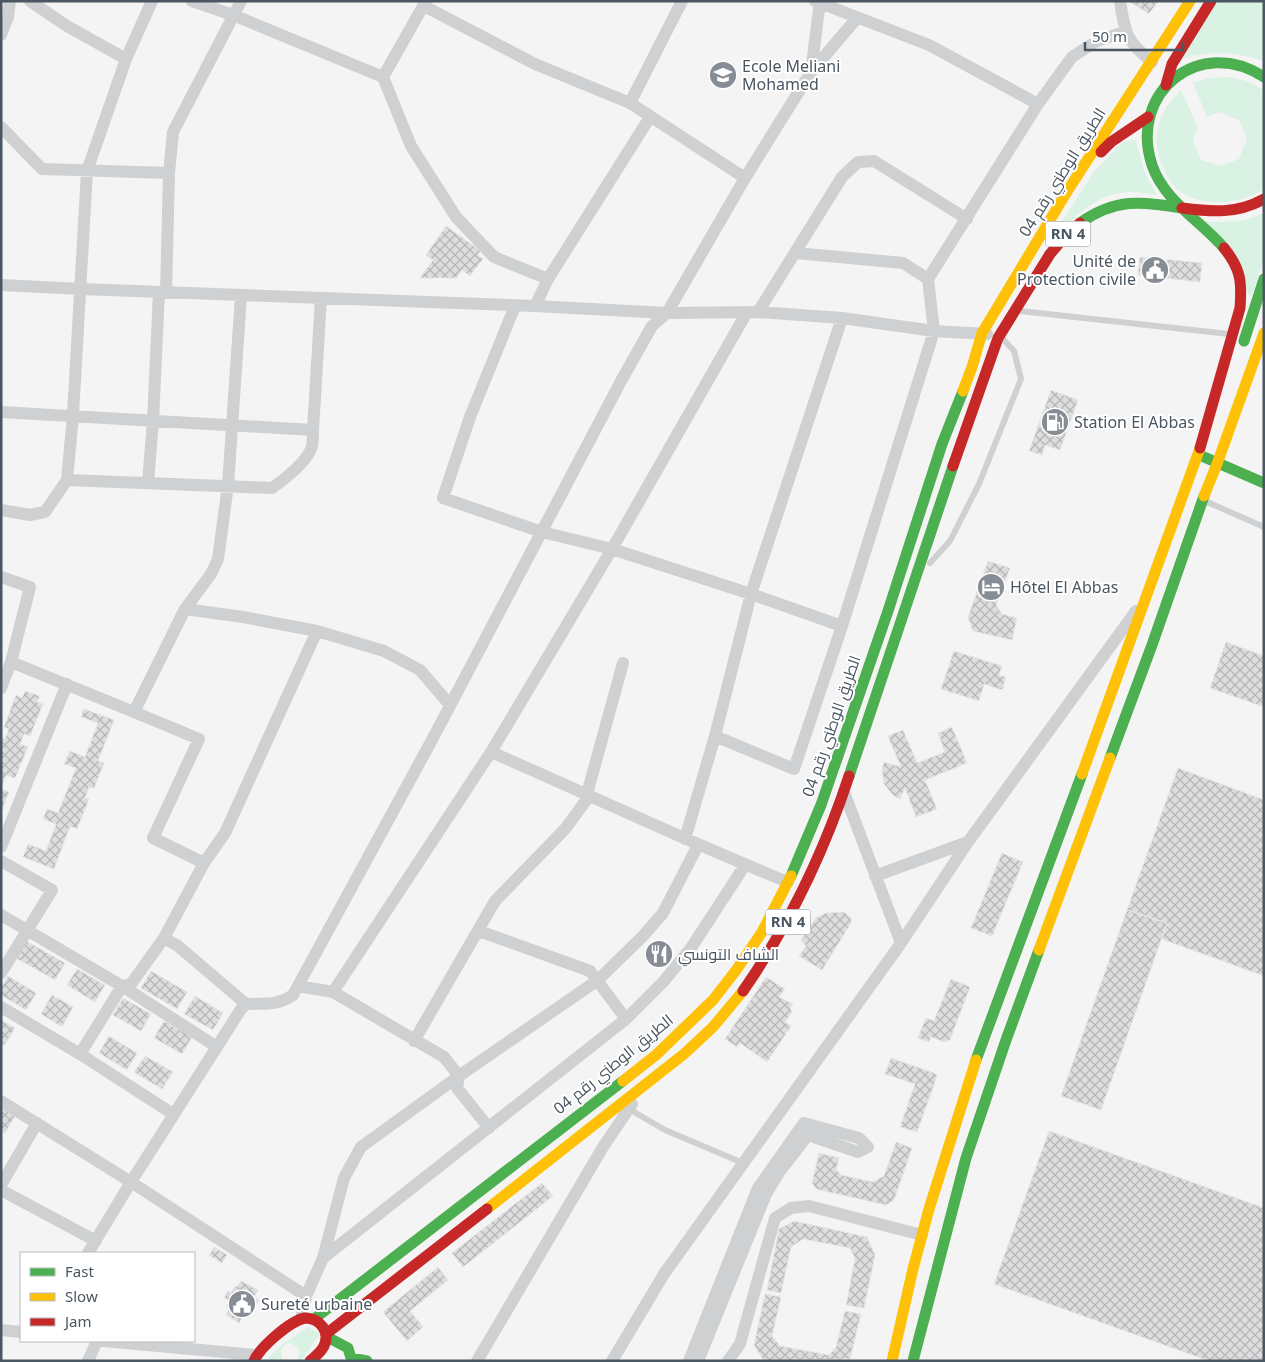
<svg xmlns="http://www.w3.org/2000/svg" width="1265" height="1362" font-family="'Noto Sans',Cairo,sans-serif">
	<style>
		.green { fill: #d9f2e3 }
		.building { fill: url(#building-cross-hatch); stroke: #e5e6e7 }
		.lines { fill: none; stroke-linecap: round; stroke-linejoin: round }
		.lane { stroke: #ced0d2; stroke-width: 6 }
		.street { stroke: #ced0d2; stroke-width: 12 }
		.fast { stroke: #4caf50; stroke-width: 11 }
		.slow { stroke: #ffc107; stroke-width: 11 }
		.jam { stroke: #c62828; stroke-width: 11 }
		.labels { text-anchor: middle; stroke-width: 4; stroke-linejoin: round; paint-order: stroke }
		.shield { fill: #fff; stroke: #808990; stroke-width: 1 }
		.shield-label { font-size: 15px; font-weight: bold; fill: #4a5661 }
		.poi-label { font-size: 16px; fill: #4a5661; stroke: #fff; text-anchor: start }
		.street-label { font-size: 16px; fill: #4a5661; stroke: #fff }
	</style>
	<defs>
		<pattern id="building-cross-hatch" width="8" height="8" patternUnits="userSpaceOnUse" patternTransform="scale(1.25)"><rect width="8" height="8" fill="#ddddde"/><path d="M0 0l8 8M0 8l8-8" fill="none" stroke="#b5b6b7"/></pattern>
	</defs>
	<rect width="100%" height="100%" fill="#f4f4f4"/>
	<path class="green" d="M1217,1h47v60c-29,-10 -55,-10 -84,-2z
		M1230,77l20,5 14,9v98c-25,16 -63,19 -87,0 -8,-7 -13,-20 -17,-30 -5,-13 -5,-28 1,-41 4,-11 12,-20 20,-28l17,38 -5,12 8,20 20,6 18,-7 8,-20 -8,-19 -20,-8 -12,5 -14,-34 16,-5z
		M1133,139l3,2 9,32 12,22c-9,-1 -18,-3 -27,-3 -38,1 -60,30 -84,54l47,-73 28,-30z
		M1264,213v46l-13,38 -47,-76c22,2 40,1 60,-8z
		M308,1327l12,7 -19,27h-5l4,-8 -2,-6 -8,-4 -4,1 -5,6 1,8 3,3h-20l18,-17z"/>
	<path class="building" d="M1129,1h29l-9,13z
		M446,226l35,25 -3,4 5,4 -13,17 -8,-6 -6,8h-36l13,-18 -7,-5z
		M1140,257l62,6 -2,19 -62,-7z
		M1051,390l27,10 -18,50 -15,-5 -3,10 -13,-4z
		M988,561l22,7 -14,37 6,9 15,4 -5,22 -39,-9 -5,-14z
		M1226,642l38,14v51l-54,-19z
		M954,651l48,15 -3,9 7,2 -4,13 -18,-6 -5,17 -38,-12z
		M25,691l15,5 -3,6 6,2 -13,32 -6,-2 -4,10 8,3 -13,31 -9,-3 -5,13v-51l4,2 4,-10 -5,-2 12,-32 6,3z
		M84,709l30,11 -16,41 6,2 -10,25 -5,-1 -4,11 4,1 -12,30 -7,-3 -16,43 -31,-12 5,-13 18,7 10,-27 -13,-5 4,-10 11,4 18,-45 -12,-4 6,-13 15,6 13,-34 -17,-6z
		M952,727l15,36 -42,17 12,29 -21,8 -11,-29 -5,11 -7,-4 -9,-11 -2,-14 2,-8 17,5 -13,-31 15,-6 14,33 28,-11 -7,-19z
		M1178,768l86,32v176l-102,-37 5,-16 -40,-13z
		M1,789l8,3 -8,20z
		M1002,853l21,9 -31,74 -21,-8z
		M1127,910l40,13 -66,187 -40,-14z
		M844,912l7,6v5l-29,47 -23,-14 7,-10 -5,-6 15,-22 10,-5z
		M26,941l39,22 -10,17 -39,-22z
		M77,969l28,16 -10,17 -28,-17z
		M151,971l36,21 -10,17 -36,-21z
		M8,976l28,17 -10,17 -25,-15v-7z
		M766,977l19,12 -6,8 14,7 -3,4 2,4 -7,10 6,4 -24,36 -27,-19 -3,4 -12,-8z
		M951,979l19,8 -20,53 -6,2 -13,-5 -2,5 -11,-4 8,-20 8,3z
		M52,995l21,12 -11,20 -21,-13z
		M195,996l28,17 -10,17 -29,-16z
		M123,998l28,16 -10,17 -28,-16z
		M1,1020l14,8 -10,17 -4,-2z
		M164,1021l28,16 -10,17 -28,-16z
		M109,1036l28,17 -10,17 -28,-17z
		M145,1056l28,16 -11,17 -28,-17z
		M891,1058l43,15 3,3 -20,56 -17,-5 15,-43 -30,-10z
		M1,1108l14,8 -10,17 -4,-2z
		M1049,1131l215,77v153h-55l-215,-77z
		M896,1142l16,6 -18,52 -8,5 -70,-16 -4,-6 7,-30 20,5 -3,11 5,6 32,7 11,-6z
		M542,1183l11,13 -90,71 -11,-14z
		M794,1221l73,16 8,18 -11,53 -18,-3 9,-47 -5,-10 -47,-9 -12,8 -10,46 -14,-3 12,-61z
		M214,1247l13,8 -5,8 -13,-8z
		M438,1267l10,13 -38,31 13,16 -16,14 -24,-29z
		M241,1281l17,9 -4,7 5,3 -11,18 -5,-2 -4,7 -13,-8 4,-7 -4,-2 3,-5 -5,-3 4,-7 3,2 4,-7 2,1z
		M765,1294l16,3 -9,39 8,10 49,9 7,-8 9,-36 16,3 -11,45 -86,2 -10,-16z"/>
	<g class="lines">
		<path class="lane" d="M1020,311l209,23
			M1205,501l59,26
			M930,563l20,-22 29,-57 42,-105 -7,-28 -11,-12
			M629,1109l36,21 78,33"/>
		<path class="street" d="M30,1l37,25 59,33
			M192,1l41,14 150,62 43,-76
			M815,1l114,44 109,59
			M1120,1c5,32 6,40 32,61
			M424,6l111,58 95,39 115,75
			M1,35l7,-18 2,-16
			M811,72l9,-71
			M383,77l28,69 45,71 38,40 54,22
			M630,103l52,-102
			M1,127l41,42 127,4
			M796,253l107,10 25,16
			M1,285l80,4 454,17 132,7 91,-1 84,6 92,13 53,3
			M166,292l3,-119 4,-41 68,-131
			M515,306l-45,111 -27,81 99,34 70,17 139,45 91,32
			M535,306l13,-27 102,-162
			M758,312l84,-135 16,-15 16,-1 93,58
			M1,412l312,18 8,-132
			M67,480l205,8c12,-8 37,-28 40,-42 1,-5 1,-11 1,-16
			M148,483l5,-62 6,-129
			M1,510l29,5 15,-3 22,-32 6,-65 14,-244 39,-112 26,-58
			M1,577l29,10 -19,75 -10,26
			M185,609l58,8 74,14 67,20 36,19 30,35
			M11,662l123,50
			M715,736l79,33 48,-143 92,-295 -6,-52 110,-175 34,-47 25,-16 27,-9
			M491,752c99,43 197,90 297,130
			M844,792l57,151
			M587,794l36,-131
			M685,839l30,-103 36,-142 91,-276
			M1,847l66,-163
			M1,861l51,29 -51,83
			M204,863l21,-30 92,-202
			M875,876l93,-34
			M1,915l121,71 95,61
			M479,931l111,40 36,48
			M164,938l14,8 68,58
			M298,986l35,6 158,-240 121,-203 135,-237
			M333,992l111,65 15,19 -2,12 32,40
			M1,1007l79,47 93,60
			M414,1041l81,-140 70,-72 25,-34
			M80,1054l42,-68 9,-2 33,-46 40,-75 -51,-25 46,-99 -65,-27 51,-103 26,-35 7,-15 10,-74 13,-189
			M1,1101l130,81 175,114
			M1,1185l36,-62
			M1,1190l95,51
			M88,1253l43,-71 110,-173 5,-5c18,-1 31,2 47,-9l140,-257 188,-357 31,-55 15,-13 78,-135 66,-106 46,-54
			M323,1258l303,-239 38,-38 27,-33 54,-83
			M301,1319l5,-23 17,-38 21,-80 17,-31 98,-71 139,-96 46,-45 19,-22 35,-68
			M1,1330l20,2
			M103,1341l153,14
			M88,1361l9,-20
			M477,1361l126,-214 29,-43
			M612,1361l52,-87 237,-331 67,-101 168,-231
			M689,1361l69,-173 46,-65 55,15 9,9 -10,5 -50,-17 -28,36 -14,23 -68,167
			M728,1361l12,-17 35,-126 16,-10 18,-2 113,29"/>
		<path class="fast" d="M1080,223c35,-25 62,-22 102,-15
			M1224,248c-24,-28 -60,-47 -72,-83 -24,-73 48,-130 112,-88
			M1244,341l20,-62
			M1204,457l60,26
			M1110,758l42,-113 52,-149
			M849,776l104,-310
			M791,876l30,-71 67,-194 54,-167 21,-53
			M976,1060l106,-286
			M314,1319l309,-238
			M326,1340l5,-1 17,9 3,10 16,3
			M913,1361l53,-203 40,-118 33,-90"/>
		<path class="slow" d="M963,391l9,-24 10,-34 86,-143 122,-189
			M1204,496l13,-32 47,-131
			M1082,774l118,-326
			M1039,950l71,-192
			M623,1081l33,-26 57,-55 24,-31 25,-37 29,-56
			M487,1209l197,-155 29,-27 30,-36
			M892,1361l21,-92 16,-60 47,-149"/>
		<path class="jam" d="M1166,85l6,-21 39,-63
			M1101,152l10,-10 37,-25
			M1182,208c30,4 55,6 82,-9
			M1200,448l40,-140c2,-26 1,-39 -16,-60
			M953,466l45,-128 52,-84 12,-14 18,-17
			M743,991c46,-66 81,-139 106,-215
			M326,1334l161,-125
			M254,1361c6,-14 36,-40 51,-43 14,0 26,13 19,28 -3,6 -9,11 -14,15"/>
	</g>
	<defs>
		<symbol id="school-disc" viewBox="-11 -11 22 22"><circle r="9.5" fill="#868d94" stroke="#fff"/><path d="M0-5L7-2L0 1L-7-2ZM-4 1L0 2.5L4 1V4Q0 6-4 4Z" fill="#fff"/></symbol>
		<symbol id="civic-disc" viewBox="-11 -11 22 22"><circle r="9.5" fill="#868d94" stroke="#fff"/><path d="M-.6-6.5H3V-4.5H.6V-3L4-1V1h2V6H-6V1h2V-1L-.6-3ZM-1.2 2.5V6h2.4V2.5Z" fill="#fff"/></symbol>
		<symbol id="fuel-disc" viewBox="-11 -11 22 22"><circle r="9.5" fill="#868d94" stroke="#fff"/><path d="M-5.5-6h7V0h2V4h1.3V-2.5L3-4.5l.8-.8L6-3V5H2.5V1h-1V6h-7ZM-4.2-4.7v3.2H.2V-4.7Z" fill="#fff"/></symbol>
		<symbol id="hotel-disc" viewBox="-11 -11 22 22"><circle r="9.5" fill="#868d94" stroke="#fff"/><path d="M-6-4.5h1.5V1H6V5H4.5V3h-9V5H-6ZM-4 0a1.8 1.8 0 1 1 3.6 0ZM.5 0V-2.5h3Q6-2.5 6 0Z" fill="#fff"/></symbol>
		<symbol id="restaurant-disc" viewBox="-11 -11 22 22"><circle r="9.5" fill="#868d94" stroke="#fff"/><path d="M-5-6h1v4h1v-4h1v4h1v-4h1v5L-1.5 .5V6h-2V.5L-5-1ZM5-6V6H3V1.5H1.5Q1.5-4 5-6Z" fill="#fff"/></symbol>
	</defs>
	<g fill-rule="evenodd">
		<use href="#school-disc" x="707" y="59" width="32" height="32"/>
		<use href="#civic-disc" x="1139" y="254" width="32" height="32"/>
		<use href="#fuel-disc" x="1039" y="406" width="32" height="32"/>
		<use href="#hotel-disc" x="975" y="571" width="32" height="32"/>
		<use href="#restaurant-disc" x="643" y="938" width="32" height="32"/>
		<use href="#civic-disc" x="226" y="1288" width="32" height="32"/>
	</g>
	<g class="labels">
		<g class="shield">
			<rect x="1045.5" y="221.5" width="45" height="25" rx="4"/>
			<rect x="765.5" y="909.5" width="45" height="25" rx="4"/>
		</g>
		<g class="shield-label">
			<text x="1068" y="239">RN 4</text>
			<text x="788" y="927">RN 4</text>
		</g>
		<g class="poi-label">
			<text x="742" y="72">Ecole Meliani<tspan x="742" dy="18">Mohamed</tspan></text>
			<text x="1136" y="267" text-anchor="end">Unité de<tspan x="1136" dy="18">Protection civile</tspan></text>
			<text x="1074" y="428">Station El Abbas</text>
			<text x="1010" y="593">Hôtel El Abbas</text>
			<text x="678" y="960">الشاف التونسي</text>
			<text x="261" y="1310">Sureté urbaine</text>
		</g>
		<g class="street-label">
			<text transform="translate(1062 172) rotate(-58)" y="6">الطريق الوطني رقم 04</text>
			<text transform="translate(831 726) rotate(-71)" y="6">الطريق الوطني رقم 04</text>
			<text transform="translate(613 1064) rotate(-39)" y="6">الطريق الوطني رقم 04</text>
		</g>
	</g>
	<rect width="1265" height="1362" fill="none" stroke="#4a5661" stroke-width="5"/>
	<rect x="20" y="1252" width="175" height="90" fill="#ffffff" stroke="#b7bbc0"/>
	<rect x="30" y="1268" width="25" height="8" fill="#4caf50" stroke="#b7bbc0"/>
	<text x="65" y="1277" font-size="15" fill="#4a5661">Fast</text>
	<rect x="30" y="1293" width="25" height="8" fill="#ffc107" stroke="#b7bbc0"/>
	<text x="65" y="1302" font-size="15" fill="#4a5661">Slow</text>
	<rect x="30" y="1318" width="25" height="8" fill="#c62828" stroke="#b7bbc0"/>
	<text x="65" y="1327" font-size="15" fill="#4a5661">Jam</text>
	<path d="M1085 42v8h98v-8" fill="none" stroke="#4a5661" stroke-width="2.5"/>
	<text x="1092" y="42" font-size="15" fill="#4a5661" stroke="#ffffff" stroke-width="4" paint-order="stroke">50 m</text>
</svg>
